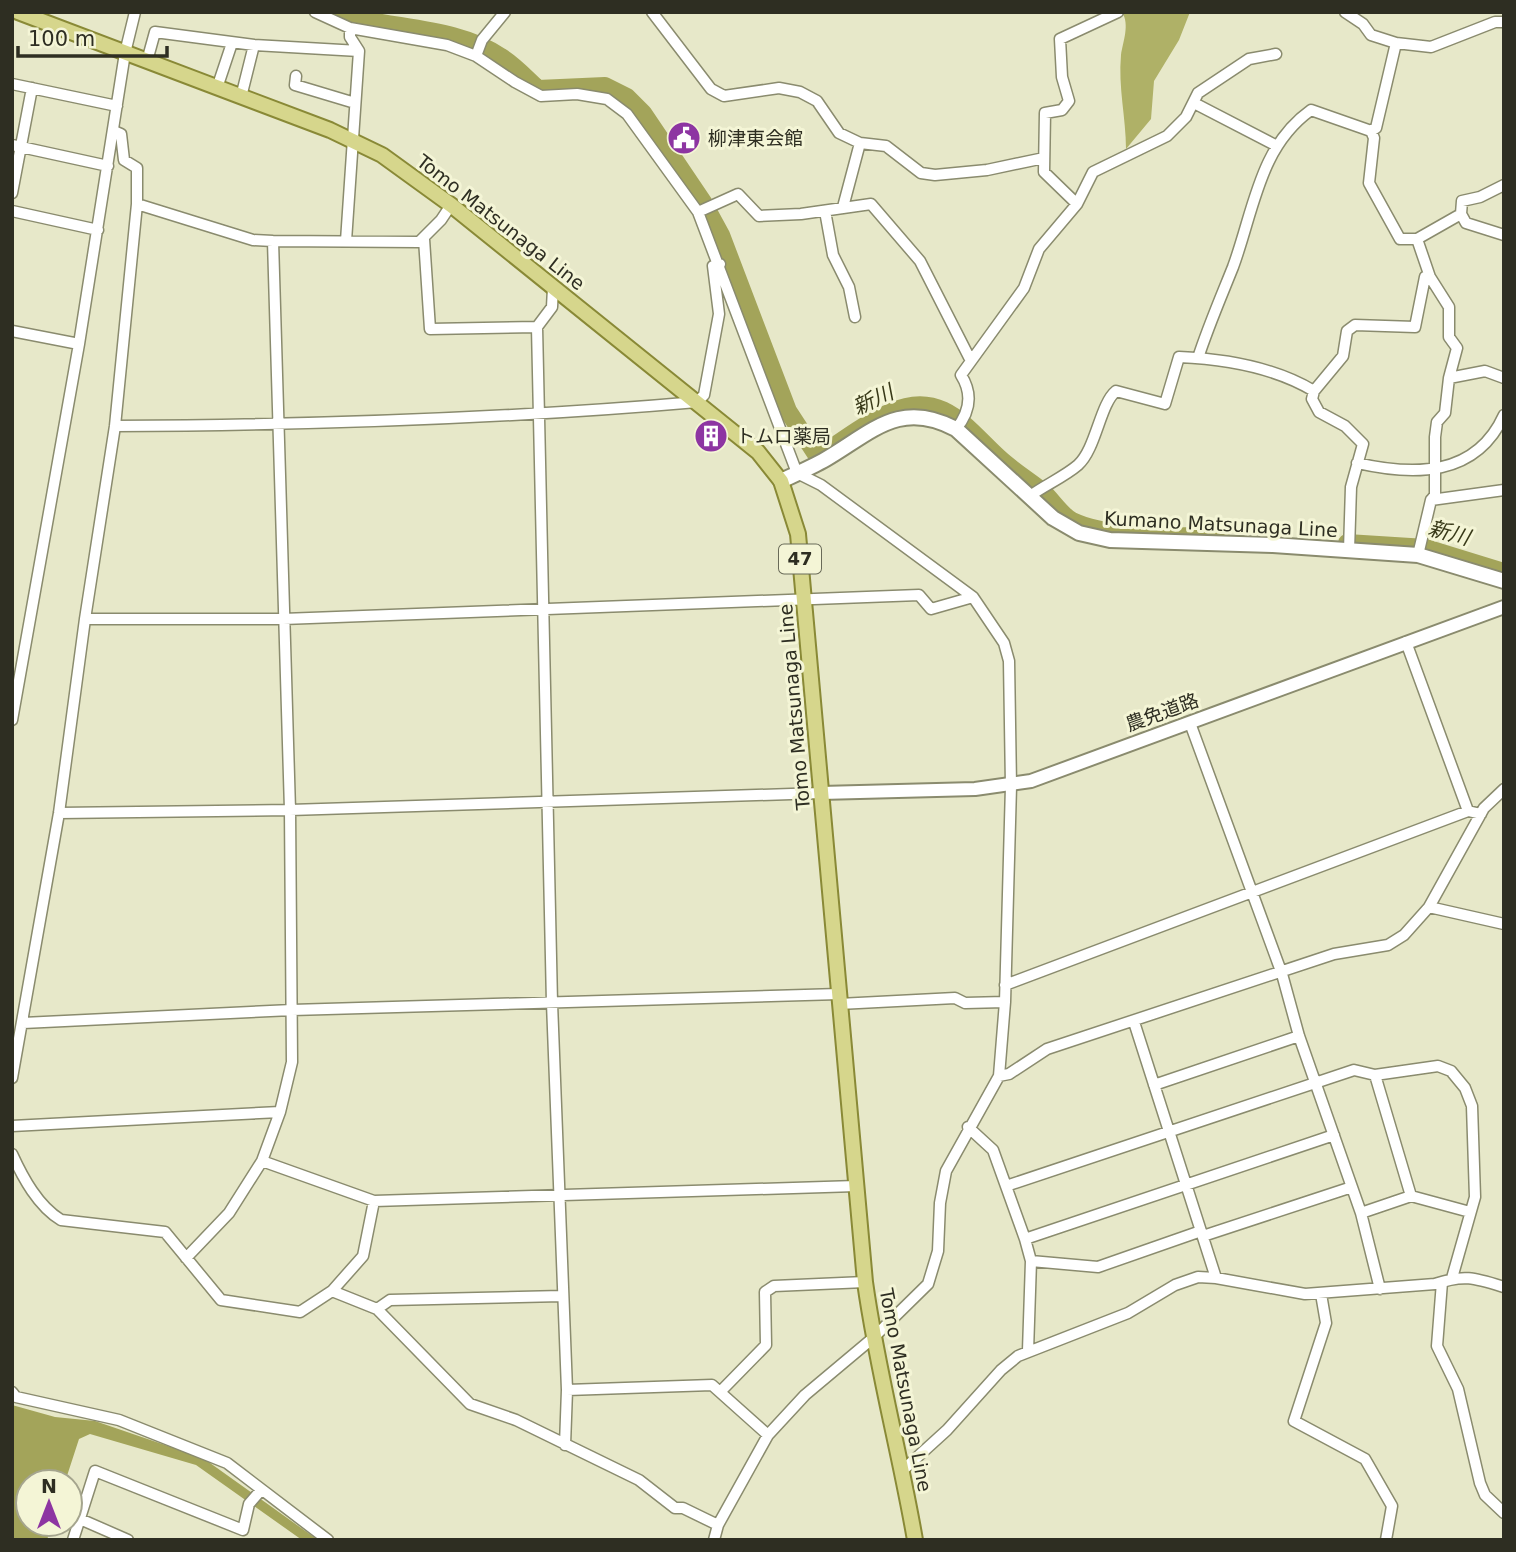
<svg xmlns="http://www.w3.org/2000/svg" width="1516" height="1552" font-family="'DejaVu Sans','Noto Sans JP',sans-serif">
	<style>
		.forest { fill: #afb167 }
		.water { fill: #a3a45a }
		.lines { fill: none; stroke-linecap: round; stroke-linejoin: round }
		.river { stroke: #a3a45a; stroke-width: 18 }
		.minor-casing { stroke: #8a8b6e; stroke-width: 13 }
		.tertiary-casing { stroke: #8a8b6e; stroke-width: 16 }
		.secondary-casing { stroke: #8a8b6e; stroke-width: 18 }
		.primary-casing { stroke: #898936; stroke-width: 18 }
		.minor { stroke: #fff; stroke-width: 10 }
		.tertiary { stroke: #fff; stroke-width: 12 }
		.secondary { stroke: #fff; stroke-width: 14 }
		.primary { stroke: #d6d68c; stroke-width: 14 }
		.labels { text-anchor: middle; stroke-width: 6; stroke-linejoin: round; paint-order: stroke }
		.shield { fill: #f4f5d6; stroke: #696a58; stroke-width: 2 }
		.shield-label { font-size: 18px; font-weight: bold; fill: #2e2e22 }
		.poi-label { font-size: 19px; fill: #2e2e22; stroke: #f4f5d6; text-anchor: start }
		.street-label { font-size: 19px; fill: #2e2e22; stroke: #f4f5d6 }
		.water-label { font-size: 21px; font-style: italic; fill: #383918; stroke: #f4f5d6 }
	</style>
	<rect width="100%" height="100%" fill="#e7e8c9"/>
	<path class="forest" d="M1122,12h68l-11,28 -25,41 -3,38 -25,30c0,-31 -8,-62 -5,-94 2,-14 9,-30 1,-43z"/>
	<path class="water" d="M12,1405l43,12 40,4 108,37 115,82h-16l-106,-75 -106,-31 -11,5 -14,43h-37v42h24l-5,16h-35z"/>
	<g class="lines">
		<path class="river" d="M335,12c53,18 119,13 166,45 13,8 25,21 37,32l67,-3 22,11 16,16 60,89 18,33 67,176 30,46c23,-15 47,-34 73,-45 51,-23 75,16 108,46 13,12 29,22 43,33 10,9 19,24 30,30 41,19 104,14 149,16
			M1347,543l79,5 78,24"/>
		<defs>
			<path id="minor" d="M315,12l35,16 97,17 29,11 39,26 26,14 36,-2 30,5 20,15 71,98 99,261 24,12 152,112 31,46 5,18 2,125 -6,216 -6,74 -53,95 -6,32 -2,48 -10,33 -55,54 -68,57 -37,40 -50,90 -4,15
				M652,12l59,77 13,7 55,-8 21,4 17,9 22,32 21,10 26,3 35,27 14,2 52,-5 57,-12
				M1345,12l18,12 8,11 25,8
				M476,56l6,-16 23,-28
				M147,61l8,-29 99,13 105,6
				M296,76l-1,9 60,18
				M12,84l105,22
				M217,88l15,-45
				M241,97l13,-52
				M1194,103l81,42
				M1371,131l3,7 -5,45 31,56h17l13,38 19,30v30l8,11 -8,30 -4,35 -8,9 -2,15v58l-4,5
				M12,145l96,21
				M12,193l20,-105
				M137,204l116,36 20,1 146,1 22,-22 10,-15
				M1077,204l-33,-32 1,-59 17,-3 7,-9 -7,-24 -2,-38 58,-27
				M843,207l17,-64
				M12,211l86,19
				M825,211l8,44 16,32 6,30
				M698,212l40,-18 21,22 42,-2 70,-10 49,57 51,100
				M1461,214l5,9 38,12
				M424,239l6,90 107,-2
				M1417,239l44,-25 1,-13 18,-4 24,-12
				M346,241l13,-190 -9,-14v-9
				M553,288l-1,19 -15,20 15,676 15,387 -2,55
				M12,331l67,13
				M1198,358c10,-31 23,-61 35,-91 21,-57 26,-120 78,-157l60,21 5,-3 20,-85 35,4 64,-25h9
				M1449,378l36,-7 19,7
				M1314,391l-2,8 7,13 26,14 18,18 -12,43 -2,63
				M115,426c195,-1 388,-7 582,-24l7,-7 15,-81 -6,-48 7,-2
				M956,429c14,-17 17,-35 5,-54l63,-87 15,-39 38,-45 16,-32 74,-36 19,-19 12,-24 51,-34 27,-5
				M1357,463c57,13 119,14 147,-48
				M1030,496c15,-11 34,-19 48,-31 18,-16 22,-61 38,-74l49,13 14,-47c47,2 95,10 135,34l29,-35 4,-25 8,-6 60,2 10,-50h5
				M1418,555l13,-55 73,-10
				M85,619h198l636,-24 12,14 42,-12
				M1406,642l62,169
				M12,720l67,-376 46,-291 10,-41
				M1190,723l92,251 17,62 62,177 19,76
				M59,813l231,-3 531,-17
				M1429,907l75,17
				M1005,985l463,-174 13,3
				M839,1004l116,-6 10,5 40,-1
				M1134,1022l82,256
				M23,1023l269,-13 547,-16
				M1375,1075l36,121
				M999,1076l10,-2 38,-25 287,-95 54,-9 16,-10 25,-28 55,-99 20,-19
				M12,1078l47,-265 26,-194 30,-193 22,-222v-36l-13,-8 -3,-26 -7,-3
				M1154,1085l145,-49
				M12,1126l268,-14
				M968,1127l25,23 32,89 6,22 -3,90
				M12,1154c11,24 26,52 49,66l104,12 56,68 79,12 32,-21 31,-35 11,-55
				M262,1161l112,40 482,-15
				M1006,1186l348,-116 21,5 63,-9 13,5 14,17 7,18 3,91 -23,81
				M1361,1213l50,-17 59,16
				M1203,1236l149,-49
				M1025,1239l309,-104
				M186,1258l43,-45 33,-52 18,-49 12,-50 -2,-252 -17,-569
				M1031,1261l67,6 103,-36
				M1442,1282l-5,64 21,43 22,94 5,12 19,18
				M332,1291l45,18 93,95 46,16 123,60 36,28h8l35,17
				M1321,1294l5,29 -32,98 71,38 27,47 -6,34
				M377,1309l13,-9 172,-4
				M567,1390l145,-5 56,50
				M721,1391l45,-46 -1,-53 9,-6 91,-4
				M12,1392l4,5 103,23 108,43 101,77
				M903,1470l44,-40 54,-60 17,-14 110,-43 47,-28 23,-8 18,1 89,16 130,-10c29,-10 40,-6 69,3
				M80,1519l48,21
				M73,1540l22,-69 148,59 6,-26 12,-14"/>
			<path id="tertiary" d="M821,793l154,-4 56,-8 473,-174"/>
			<path id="secondary" d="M781,481c15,-7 31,-14 45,-22 46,-27 74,-60 130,-30l97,89 26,15 31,7 163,5 145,10 86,26"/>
			<path id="primary" d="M18,12l312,118 52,25 69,50 307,247 23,29 17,53 67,748c12,87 35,171 50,258"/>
		</defs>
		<use href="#minor" class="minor-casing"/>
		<use href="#tertiary" class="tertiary-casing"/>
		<use href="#secondary" class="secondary-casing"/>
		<use href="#primary" class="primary-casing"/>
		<use href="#minor" class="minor"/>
		<use href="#tertiary" class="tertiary"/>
		<use href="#secondary" class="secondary"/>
		<use href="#primary" class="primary"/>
	</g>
	<defs>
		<symbol id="civic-disc" viewBox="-11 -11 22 22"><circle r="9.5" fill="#8d35a2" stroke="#f4f5d6"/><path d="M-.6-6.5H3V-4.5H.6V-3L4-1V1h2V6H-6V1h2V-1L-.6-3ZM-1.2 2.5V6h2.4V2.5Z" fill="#fff"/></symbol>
		<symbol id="building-disc" viewBox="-11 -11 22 22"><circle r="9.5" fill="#8d35a2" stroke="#f4f5d6"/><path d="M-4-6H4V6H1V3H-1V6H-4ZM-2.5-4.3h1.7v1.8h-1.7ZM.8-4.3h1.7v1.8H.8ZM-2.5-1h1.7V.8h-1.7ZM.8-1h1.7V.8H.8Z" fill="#fff"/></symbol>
	</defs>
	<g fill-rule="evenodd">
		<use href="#civic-disc" x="665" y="119" width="38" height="38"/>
		<use href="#building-disc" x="692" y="417" width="38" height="38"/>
	</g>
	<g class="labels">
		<rect class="shield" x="779" y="544.5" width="42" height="29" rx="5"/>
		<g class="shield-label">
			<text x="800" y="565">47</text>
		</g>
		<g class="poi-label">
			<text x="708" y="145">柳津東会館</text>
			<text x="736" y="443">トムロ薬局</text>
		</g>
		<g class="street-label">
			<text transform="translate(501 222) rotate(38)" y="7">Tomo Matsunaga Line</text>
			<text transform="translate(1221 524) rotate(3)" y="7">Kumano Matsunaga Line</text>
			<text transform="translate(794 707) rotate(-95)" y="7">Tomo Matsunaga Line</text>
			<text transform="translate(1162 712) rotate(-20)" y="7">農免道路</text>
			<text transform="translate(906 1390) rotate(79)" y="7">Tomo Matsunaga Line</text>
		</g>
		<g class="water-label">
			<text transform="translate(873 400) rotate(-25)" y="7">新川</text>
			<text transform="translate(1449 533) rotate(15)" y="7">新川</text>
		</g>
	</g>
	<rect width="1516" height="1552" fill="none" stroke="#2e2e22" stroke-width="28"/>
	<g transform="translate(49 1503)"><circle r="33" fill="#f4f5d6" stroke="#a5a58e" stroke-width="2"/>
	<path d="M0-5L12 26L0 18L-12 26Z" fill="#8d35a2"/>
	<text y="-10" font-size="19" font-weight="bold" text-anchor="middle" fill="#2e2e22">N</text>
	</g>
	<path d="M18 46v10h149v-10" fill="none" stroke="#2e2e22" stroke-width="3.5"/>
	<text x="28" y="46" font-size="21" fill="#2e2e22" stroke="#f4f5d6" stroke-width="5" paint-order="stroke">100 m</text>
</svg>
